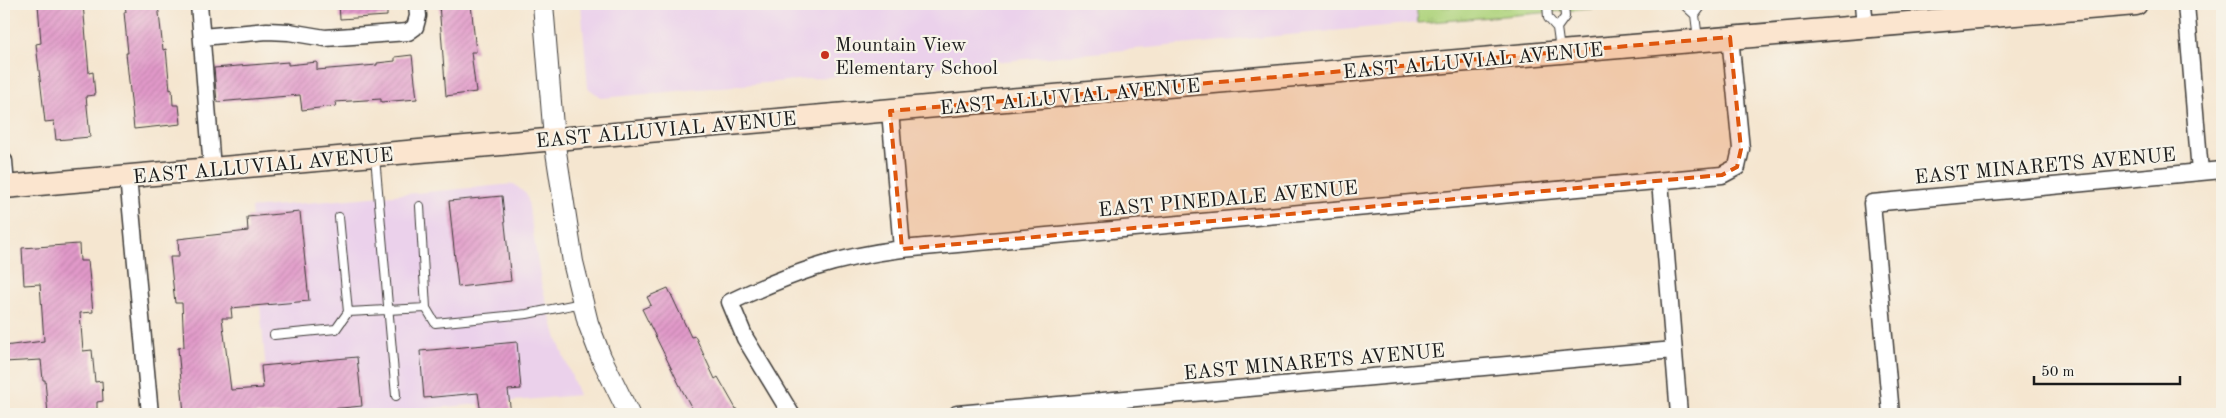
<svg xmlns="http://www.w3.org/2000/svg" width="2226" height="418" font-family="'Old Standard TT',serif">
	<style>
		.built { fill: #ebd1eb }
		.park { fill: url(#park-tufts); stroke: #65784c }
		.building { fill: url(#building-hatch) }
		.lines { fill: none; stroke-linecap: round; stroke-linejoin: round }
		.service-casing { stroke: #3d3a37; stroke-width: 10 }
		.minor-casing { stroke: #3d3a37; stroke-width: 19 }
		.tertiary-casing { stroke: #3d3a37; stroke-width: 22 }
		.secondary-casing { stroke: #3d3a37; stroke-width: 25 }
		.service { stroke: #fff; stroke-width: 8 }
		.minor { stroke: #fff; stroke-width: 16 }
		.tertiary { stroke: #fff; stroke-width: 20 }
		.secondary { stroke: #fbe5cf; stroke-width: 22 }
		.marked { fill: #de560d; fill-opacity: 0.2; stroke: #de560d; stroke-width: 4; stroke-dasharray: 10 6; stroke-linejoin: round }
		.poi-dot { fill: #c8321e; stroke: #f7f3e8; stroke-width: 2 }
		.labels { text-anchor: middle; stroke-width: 4.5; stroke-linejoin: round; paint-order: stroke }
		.poi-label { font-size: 20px; fill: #1c1c1c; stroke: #f7f3e8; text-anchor: start }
		.street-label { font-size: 20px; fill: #1c1c1c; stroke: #f7f3e8 }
	</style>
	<defs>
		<pattern id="park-tufts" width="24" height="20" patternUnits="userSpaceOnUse" patternTransform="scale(1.25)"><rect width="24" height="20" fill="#aed37c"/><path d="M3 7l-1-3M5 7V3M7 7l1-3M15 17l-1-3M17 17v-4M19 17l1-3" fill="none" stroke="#95b56b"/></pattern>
		<pattern id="building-hatch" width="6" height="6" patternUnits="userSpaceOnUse" patternTransform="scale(1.25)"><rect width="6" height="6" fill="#e199c9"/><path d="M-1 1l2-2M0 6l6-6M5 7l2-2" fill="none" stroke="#c083ac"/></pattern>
	</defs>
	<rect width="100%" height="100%" fill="#f7f3e8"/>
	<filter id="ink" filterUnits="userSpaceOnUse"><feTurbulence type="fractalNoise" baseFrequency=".02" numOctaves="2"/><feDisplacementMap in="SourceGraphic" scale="10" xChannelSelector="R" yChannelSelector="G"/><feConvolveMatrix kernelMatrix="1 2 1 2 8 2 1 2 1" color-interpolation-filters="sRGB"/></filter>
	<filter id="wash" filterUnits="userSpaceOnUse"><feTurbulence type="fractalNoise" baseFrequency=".0096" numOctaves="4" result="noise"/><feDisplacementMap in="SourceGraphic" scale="20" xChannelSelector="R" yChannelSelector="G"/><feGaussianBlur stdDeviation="1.12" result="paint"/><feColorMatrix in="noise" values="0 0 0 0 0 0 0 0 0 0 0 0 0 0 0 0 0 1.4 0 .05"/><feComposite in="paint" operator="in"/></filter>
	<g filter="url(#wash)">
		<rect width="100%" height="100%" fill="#f5e6d0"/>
		<path class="built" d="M581,4h835l2,19 -816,75 -14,-10z
			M514,184l13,11 14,88 16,56 22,56 -210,19h-99l-19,-206z"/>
		<path class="park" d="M1416,4h234l-232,19z"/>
		<g id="blocks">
			<path class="building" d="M38,4h45l6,69 4,-1 2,23 -9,1 4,41 -34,3 -2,-19 -9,1 -9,-78 5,-1z
				M125,4h33l5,46 3,-1 4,41 2,-1 1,16h6l2,19 -47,5 -8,-76h2l-4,-41h2z
				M339,4h48v12l-47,3z
				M439,4h32l5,48h-5l5,40 -30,4z
				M412,55l5,44 -36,3v-3l-46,3 1,4 -34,4 -2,-15 -83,7 -3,-34 74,-6v3l29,-3v8l60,-5v-2l18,-2v-4z
				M502,196l9,85 -53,6 -9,-86z
				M300,212l9,89 -78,7 1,10h-10l9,72 32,-2 -2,-22 96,-9 5,49 -82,8h-96l-6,-66 6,-1 -2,-44h-7l-5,-46h9l-1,-18 70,-8 -1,-14z
				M79,244l1,17h8l5,51 -13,1 3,38 9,-1 3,32 7,-1 1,20 -6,1v12h-49l-3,-34h-2l-2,-20 -37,2v-16l40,-5 -4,-57 -16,1 -2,-37z
				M668,288l23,49 4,-1 20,43 3,-2 21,37h-44l-13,-24 -40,-81 9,-4 -4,-8z
				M517,342l4,47 -13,1 3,24h-30l-3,-21 -54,5 -4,-47z"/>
		</g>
	</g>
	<g filter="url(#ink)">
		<use href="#blocks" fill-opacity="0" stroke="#3d3a37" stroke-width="1"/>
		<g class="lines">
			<defs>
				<path id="service" d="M1547,4l1,14 9,10 3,22
					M1683,4l12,11
					M1557,28l8,-11 -1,-13
					M1698,39l-3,-24 8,-11
					M375,157l21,239
					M420,206l6,102 9,15 92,-9 55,-11
					M339,217l9,95
					M274,335l62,-6 12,-17 78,-4"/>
				<path id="minor" d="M199,4l13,165
					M1863,4l2,23
					M2186,4l14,168
					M202,37l65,-6 22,1 36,6 83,-6 7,-5 3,-11 -1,-12
					M890,111l12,138
					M4,161l2,26
					M128,177l22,237
					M1660,181l19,233
					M791,414l-46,-76 -15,-36c60,-28 105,-45 172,-53l820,-74 15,-8 4,-18 -11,-112
					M957,414l717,-64
					M1891,414l-19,-211 350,-33"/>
				<path id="tertiary" d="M543,4l11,135 19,123 15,61 13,34 28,57"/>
				<path id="secondary" d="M4,187l1568,-136 564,-47"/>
			</defs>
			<use href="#service" class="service-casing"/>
			<use href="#minor" class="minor-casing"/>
			<use href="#tertiary" class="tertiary-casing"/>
			<use href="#secondary" class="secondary-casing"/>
			<use href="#service" class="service"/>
			<use href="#minor" class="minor"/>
			<use href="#tertiary" class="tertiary"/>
			<use href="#secondary" class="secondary"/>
		</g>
	</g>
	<path class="marked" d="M1730,37l11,112 -4,18 -15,8 -820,74 -12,-138z"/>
	<circle class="poi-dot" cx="825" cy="55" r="5"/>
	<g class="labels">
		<g class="poi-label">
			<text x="835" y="51">Mountain View<tspan x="835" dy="23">Elementary School</tspan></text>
		</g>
		<g class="street-label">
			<text transform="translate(1473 60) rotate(-5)" y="7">EAST ALLUVIAL AVENUE</text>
			<text transform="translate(1070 96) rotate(-5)" y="7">EAST ALLUVIAL AVENUE</text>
			<text transform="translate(666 129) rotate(-5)" y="7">EAST ALLUVIAL AVENUE</text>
			<text transform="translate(263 165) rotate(-5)" y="7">EAST ALLUVIAL AVENUE</text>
			<text transform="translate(2045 165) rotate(-5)" y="7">EAST MINARETS AVENUE</text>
			<text transform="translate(1228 198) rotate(-5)" y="7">EAST PINEDALE AVENUE</text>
			<text transform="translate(1314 361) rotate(-5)" y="7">EAST MINARETS AVENUE</text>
		</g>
	</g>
	<rect width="2226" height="418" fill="none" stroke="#f7f3e8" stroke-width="20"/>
	<path d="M2034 376v8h146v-8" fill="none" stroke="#1c1c1c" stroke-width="2.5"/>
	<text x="2041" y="376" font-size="15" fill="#1c1c1c" stroke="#f7f3e8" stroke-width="4" paint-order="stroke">50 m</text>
</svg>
